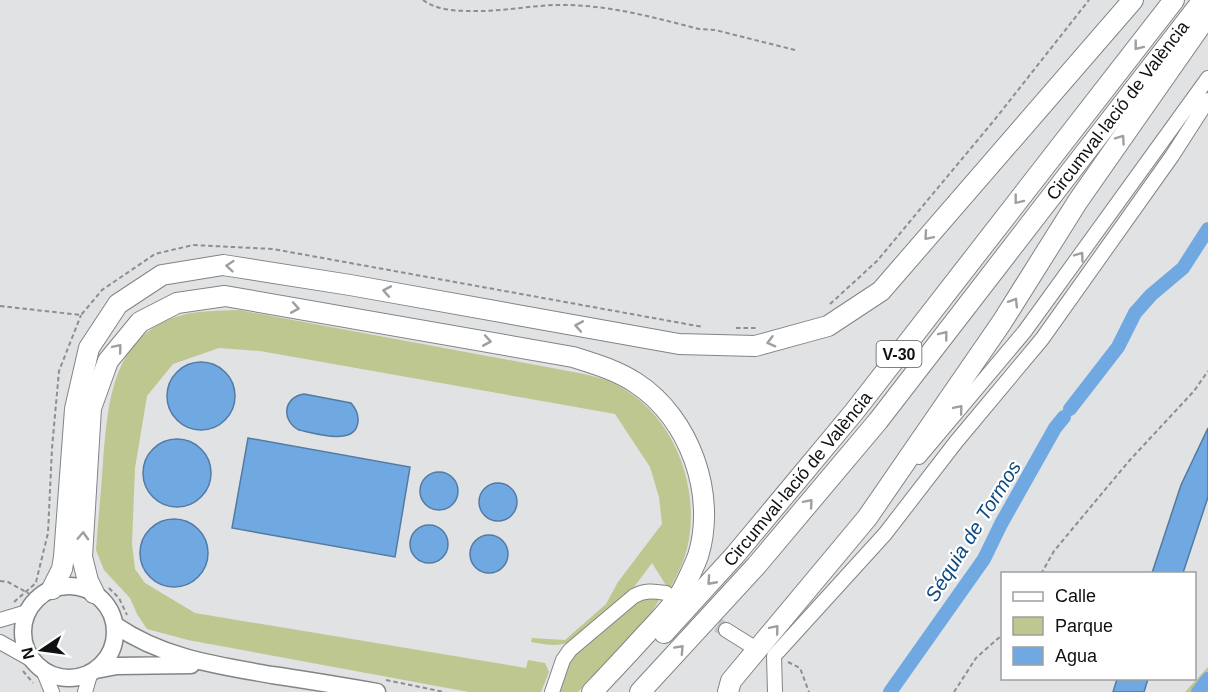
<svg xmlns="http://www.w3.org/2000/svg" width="1208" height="692" font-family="Helvetica,sans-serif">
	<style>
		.green { fill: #bdc78f }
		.water { fill: #70a8e2; stroke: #537aa3; stroke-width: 1.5 }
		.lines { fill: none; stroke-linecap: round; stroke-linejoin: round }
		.canal { stroke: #70a8e2; stroke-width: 14 }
		.minor-tunnel { stroke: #c1c2c4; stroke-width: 14; stroke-dasharray: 14 7; stroke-linecap: butt }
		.minor-casing { stroke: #828485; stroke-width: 16 }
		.major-casing { stroke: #828485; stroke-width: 19 }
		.highway-casing { stroke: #828485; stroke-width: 22 }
		.path { stroke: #8d8e90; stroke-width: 2; stroke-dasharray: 4.5 3; stroke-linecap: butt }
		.minor { stroke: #fff; stroke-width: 14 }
		.major { stroke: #fff; stroke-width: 16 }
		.highway { stroke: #fff; stroke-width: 20 }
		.oneway { stroke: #9f9fa0 }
		.labels { text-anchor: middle; stroke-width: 4.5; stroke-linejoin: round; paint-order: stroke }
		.shield { fill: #fff; stroke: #575858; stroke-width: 1.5 }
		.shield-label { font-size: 16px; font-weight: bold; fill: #0f1011 }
		.street-label { font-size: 18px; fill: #0f1011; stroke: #fff }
		.water-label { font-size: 20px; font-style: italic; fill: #0d4a80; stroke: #fff }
	</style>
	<rect width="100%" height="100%" fill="#e0e2e4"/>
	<path class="green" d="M239,310l340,63c9,2 19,4 27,7 62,25 93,96 83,159 -3,19 -11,35 -20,51l-17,-27 -24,32 -57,46c-13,7 -26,3 -40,1l1,-4 33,2 41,-36 12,-22 44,-58 -3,-27 -9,-30 -35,-53 -355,-63 -41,-3 -46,16 -26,32 -12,72 -3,76 3,25 10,14 50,30 331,55 2,-8 17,3 4,9 -8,20h-72l-281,-52 -41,-11 -10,-15 -7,-16 -26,-28 -8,-20c2,-29 5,-58 7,-87 5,-59 8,-126 76,-147 19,-6 40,-5 60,-6z
		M647,597h14l-13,21 -70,74h-18l4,-22 8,-13 65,-57z
		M1208,667v25h-23z"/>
	<path class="water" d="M167 396a34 34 0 1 1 68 0a34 34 0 1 1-68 0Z
		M304,394l47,9c6,7 9,14 6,23 -6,19 -43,7 -58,4 -18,-9 -16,-33 5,-36z
		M1208,428v69l-25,76h-31l29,-88z
		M248,438l162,29 -15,90 -163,-29z
		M143 473a34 34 0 1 1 68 0a34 34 0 1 1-68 0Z
		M420 491a19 19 0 1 1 38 0a19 19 0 1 1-38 0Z
		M479 502a19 19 0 1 1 38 0a19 19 0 1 1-38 0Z
		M140 553a34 34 0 1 1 68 0a34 34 0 1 1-68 0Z
		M410 544a19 19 0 1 1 38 0a19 19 0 1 1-38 0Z
		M470 554a19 19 0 1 1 38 0a19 19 0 1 1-38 0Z
		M1117,679v-1l31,1 -4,13h-31z"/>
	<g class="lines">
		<path class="canal" d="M1070,409l48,-62 17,-34 16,-18 32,-27 25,-39
			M890,692l94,-133 17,-35 54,-96 9,-11
			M1198,692l10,-13"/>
		<path class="minor-tunnel" d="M682,603l44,27"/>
		<defs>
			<path id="minor" d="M919,457l106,-126 183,-253
				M0,620l27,-8
				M726,630l32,20
				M0,642l32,18
				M43,670l9,22
				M85,692l5,-17
				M552,692l11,-32 7,-10 64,-54c11,-6 19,-5 32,-3
				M775,692l-1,-36 111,-122 71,-92 86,-103 130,-183 36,-56"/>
			<path id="major" d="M23 632a46 46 0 1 1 92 0a46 46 0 1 1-92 0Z
				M115,625c48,33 101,40 157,50 35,5 70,11 105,17
				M96,670l21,-4 74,-1"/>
			<g id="highway">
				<path d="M52,589l10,-20 2,-12 11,-148 14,-61 29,-44 44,-29 61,-10 127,20 329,59 76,2 73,-20 53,-35 252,-291"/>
				<path d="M94,593l-6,-12 -6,-24 9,-149 17,-47 32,-39 37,-19 48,-7 348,61c22,7 43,13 63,26 54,35 81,112 62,173 -4,11 -10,23 -15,33 -9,17 -25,32 -38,46 -17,19 -35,38 -53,57"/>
				<path id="s1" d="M664,633l71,-78 119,-143 320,-412"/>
				<path id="s2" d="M640,692l116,-126 122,-145 325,-421"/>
				<path d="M728,692l3,-11 136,-163 135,-196 76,-121 130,-186"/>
			</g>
		</defs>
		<use href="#minor" class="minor-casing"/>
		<use href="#major" class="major-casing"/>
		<use href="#highway" class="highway-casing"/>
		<path class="path" d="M423,0c13,10 33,11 49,11 32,1 63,-7 96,-6 45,1 88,13 131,24l16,1 80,20
			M830,304l47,-43 119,-143 93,-118
			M0,306l81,9 21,-25 53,-36 38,-9 80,4 430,78
			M736,328h21
			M1041,574l13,-23 75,-90 65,-70 14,-20
			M0,581l8,1 29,16
			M36,582l12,-49 4,-85 7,-77 22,-56
			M109,588l10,10 8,17
			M14,602l23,-20
			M788,662l12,6 9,24
			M23,671l10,12
			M386,680l58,12
			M954,692l22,-34 26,-23"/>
		<use href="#minor" class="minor"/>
		<use href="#major" class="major"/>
		<use href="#highway" class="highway"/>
	</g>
	<defs><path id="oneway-chevron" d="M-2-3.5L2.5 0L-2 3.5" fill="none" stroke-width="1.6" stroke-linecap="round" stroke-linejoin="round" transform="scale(1.5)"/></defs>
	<g class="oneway">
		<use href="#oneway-chevron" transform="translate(1138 46) rotate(128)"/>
		<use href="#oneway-chevron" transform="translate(1121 139) rotate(-55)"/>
		<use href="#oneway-chevron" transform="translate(1018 200) rotate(128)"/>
		<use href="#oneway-chevron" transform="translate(928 236) rotate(131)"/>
		<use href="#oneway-chevron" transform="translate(1080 256) rotate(-54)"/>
		<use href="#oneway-chevron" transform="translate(230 266) rotate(-175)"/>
		<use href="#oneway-chevron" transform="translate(387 291) rotate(-170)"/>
		<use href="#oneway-chevron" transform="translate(1014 302) rotate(-58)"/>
		<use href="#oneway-chevron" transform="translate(295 308) rotate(10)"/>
		<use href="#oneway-chevron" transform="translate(579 326) rotate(-170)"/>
		<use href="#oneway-chevron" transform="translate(944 335) rotate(-52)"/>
		<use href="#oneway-chevron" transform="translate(487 341) rotate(10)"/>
		<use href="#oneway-chevron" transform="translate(771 342) rotate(165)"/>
		<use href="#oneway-chevron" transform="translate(118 348) rotate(-50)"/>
		<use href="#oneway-chevron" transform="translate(959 409) rotate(-50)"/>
		<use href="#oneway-chevron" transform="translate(809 503) rotate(-50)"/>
		<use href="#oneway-chevron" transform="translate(83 536) rotate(-87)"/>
		<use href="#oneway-chevron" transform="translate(711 581) rotate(132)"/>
		<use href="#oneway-chevron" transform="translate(775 629) rotate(-50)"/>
		<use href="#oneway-chevron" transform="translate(680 649) rotate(-47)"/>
	</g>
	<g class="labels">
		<rect class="shield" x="876.5" y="341" width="45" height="26" rx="4.5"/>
		<g class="shield-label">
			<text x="899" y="360">V-30</text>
		</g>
		<g class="street-label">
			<text dy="6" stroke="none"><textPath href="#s2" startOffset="753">Circumval·lació de València</textPath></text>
			<text dy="6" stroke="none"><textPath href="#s1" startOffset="204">Circumval·lació de València</textPath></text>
		</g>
		<g class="water-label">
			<text transform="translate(973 531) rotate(-58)" y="7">Séquia de Tormos</text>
		</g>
	</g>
	<rect x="1001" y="572" width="195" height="108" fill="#ffffff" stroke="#9f9fa0" stroke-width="1.5"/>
	<rect x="1013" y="592" width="30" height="9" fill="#ffffff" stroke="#9f9fa0" stroke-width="1.5"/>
	<text x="1055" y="602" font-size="18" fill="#0f1011">Calle</text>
	<rect x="1013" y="617" width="30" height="18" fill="#bdc78f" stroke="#9f9fa0" stroke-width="1.5"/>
	<text x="1055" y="632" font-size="18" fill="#0f1011">Parque</text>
	<rect x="1013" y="647" width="30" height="18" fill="#70a8e2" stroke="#9f9fa0" stroke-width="1.5"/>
	<text x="1055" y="662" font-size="18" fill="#0f1011">Agua</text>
	<g transform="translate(42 650) rotate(257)" stroke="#ffffff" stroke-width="4.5" paint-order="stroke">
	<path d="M0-4.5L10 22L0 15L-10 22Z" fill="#0f1011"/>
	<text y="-9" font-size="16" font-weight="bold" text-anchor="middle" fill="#0f1011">N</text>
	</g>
</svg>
